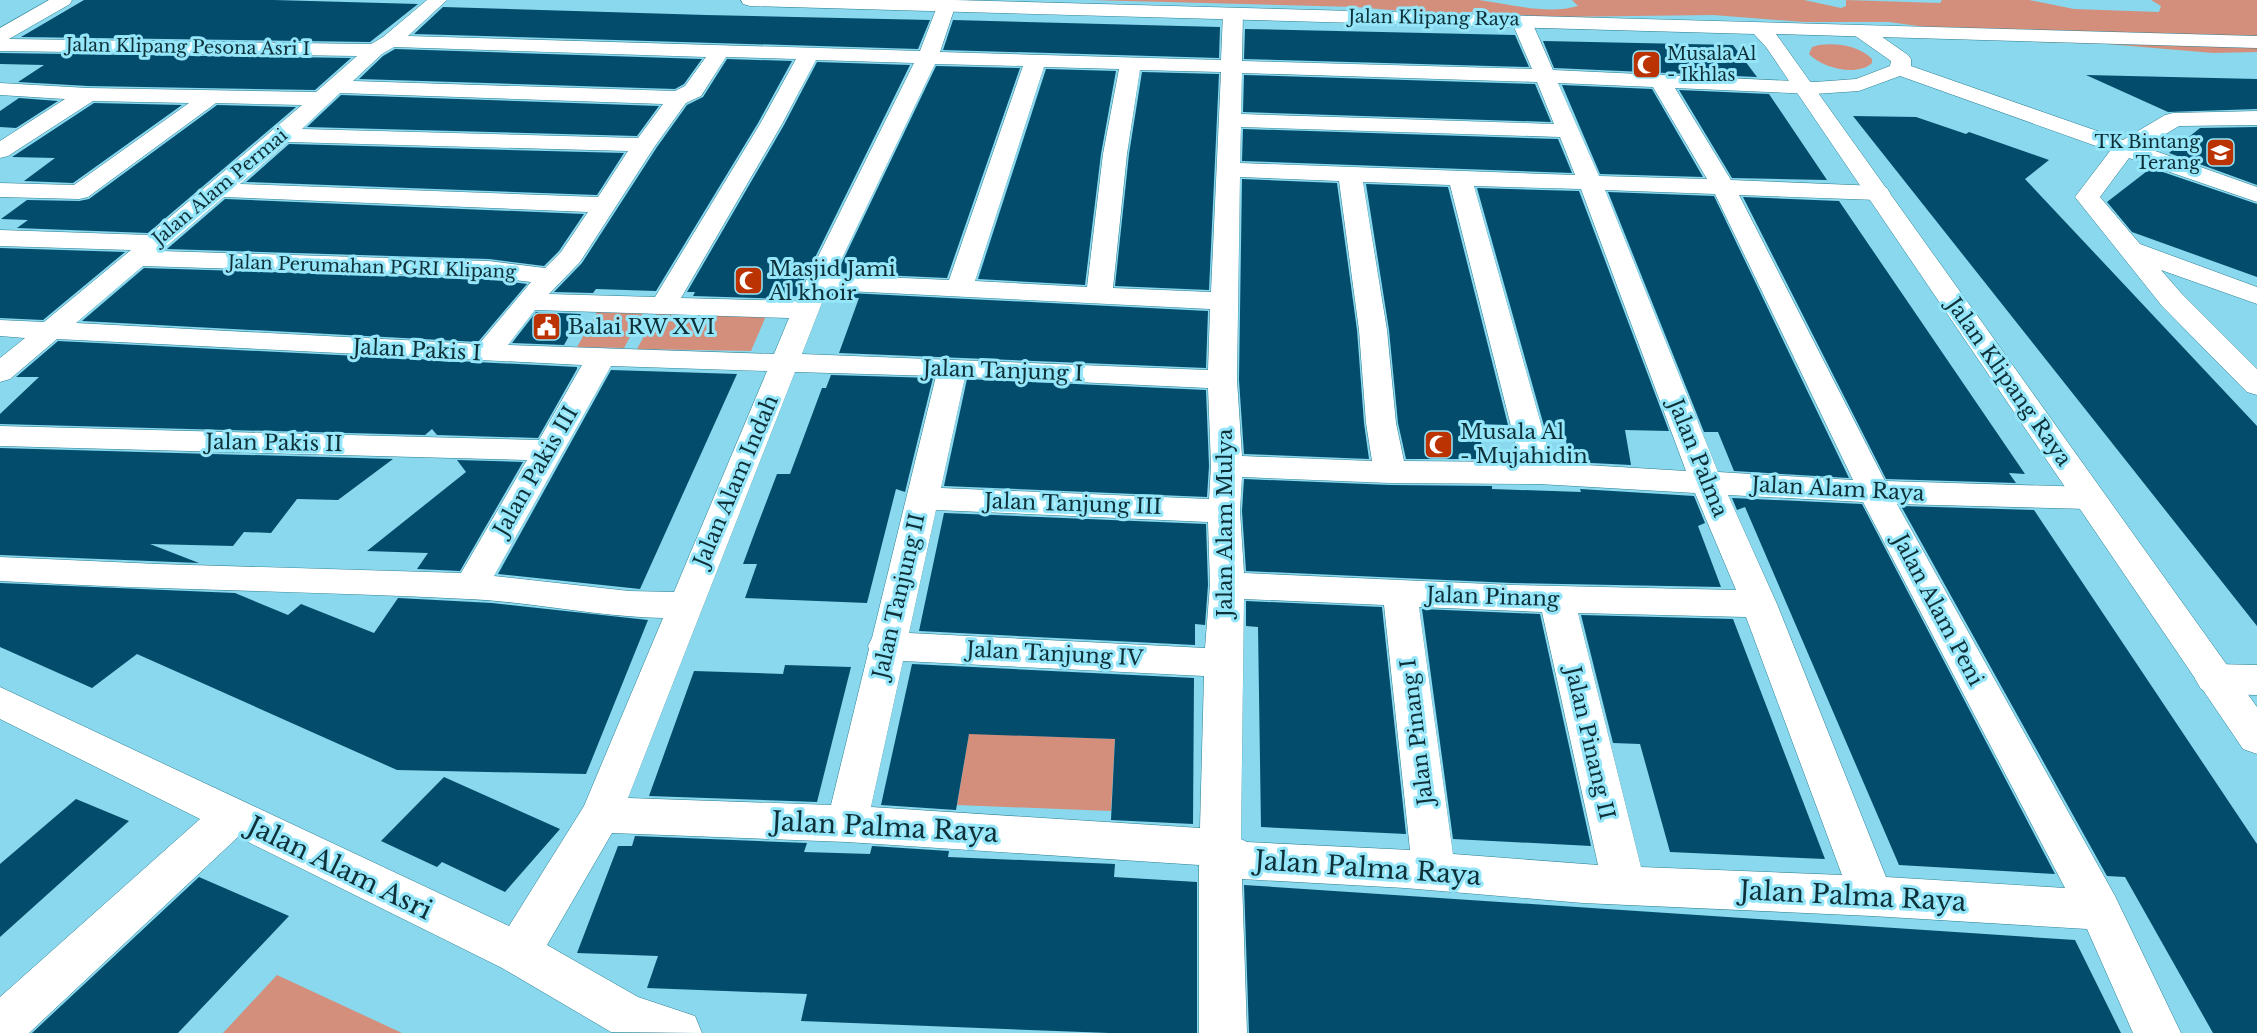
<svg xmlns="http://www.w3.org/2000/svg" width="2257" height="1033" font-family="'Libre Baskerville',serif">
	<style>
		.green { fill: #d48f7c }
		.building { fill: #044c6c }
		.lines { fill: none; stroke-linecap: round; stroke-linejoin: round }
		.minor-casing { stroke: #2c7f92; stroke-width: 1 }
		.secondary-casing { stroke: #2c7f92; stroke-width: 1 }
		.minor { fill: #fff; fill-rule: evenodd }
		.secondary { fill: #fff; fill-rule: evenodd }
		.labels { text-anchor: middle; stroke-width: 6; stroke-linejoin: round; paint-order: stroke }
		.far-street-label { font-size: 18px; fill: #0e3038; stroke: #96e6fa }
		.far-poi-label { font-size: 18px; fill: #0e3038; stroke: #96e6fa; text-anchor: start }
		.poi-label { font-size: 21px; fill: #0e3038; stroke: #96e6fa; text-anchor: start }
		.street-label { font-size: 21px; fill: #0e3038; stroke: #96e6fa }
		.near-street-label { font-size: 26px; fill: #0e3038; stroke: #96e6fa }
	</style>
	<rect width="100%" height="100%" fill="#89d8ed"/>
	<path class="green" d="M1089,0h390c32,4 67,15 99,6l-6,-6h232l37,8 5,-2v-6l94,3 2,-3h87l45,9 85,3 2,-6 -10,-6h106v52l-44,1 -106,-9 -73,-2 -145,-20h-85l-91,-7 -160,2 -82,-5 -23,3 -92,-8z
		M1819,45c18,-2 39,0 53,14v4c-15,14 -50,5 -63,-9l3,-7z
		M597,312l46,1 -19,35 -47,-1z
		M656,314l110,2 -15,35 -114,-2z
		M969,733l146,6 -4,72 -154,-6z
		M277,975l125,58h-179z"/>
	<path class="building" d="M84,0h190l144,4 -48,38 -349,-5z
		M443,7l263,8 224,5 -12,29 -504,-15z
		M953,20l267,7 -1,31 -276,-8z
		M1245,29l270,6 14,32 -285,-8z
		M1543,41l190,4 24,32 -203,-9z
		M395,49l307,10 -18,25 -9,5 -316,-10 24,-23z
		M0,53l351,5 -36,32 -227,-4 -70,-4 26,-17 -44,-1z
		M727,59l65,2 -34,62 -102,168 -60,-2 -3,4 -39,-1 28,-29 75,-116 30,-42 16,-8z
		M817,62l93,3 -114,231h-8l-1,3 -94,-3 2,-4h-8l97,-167z
		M936,66l84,2 -73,210 -110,-5z
		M1046,69l70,2 -15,83 -16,131 -107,-6z
		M1142,72l77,2 -10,216 -94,-4 14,-132z
		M1244,75l291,9 16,38 -308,-10z
		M2086,75l171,4v30l-89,3z
		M1562,85l90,4 51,88 -103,-3z
		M1679,90l90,4 58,86 -95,-2z
		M341,95l318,11 -22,30 -330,-9z
		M19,98l39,3 -42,27 -16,-1v-16z
		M94,103l88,2 -109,78 -49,-2 31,-23 -43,-1z
		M217,105l79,2 -148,126 -131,-5 11,-8 -27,-1 26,-19 52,1 10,-2z
		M1853,116l63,1 50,17 3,-2 80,28 -24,19 232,247v200z
		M2257,127v58l-88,-32 31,-25z
		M1243,129l315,10 14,34 -330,-12z
		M289,144l335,9 -27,42 -351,-13z
		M2151,168l106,36v73l-125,-45 -25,-30z
		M1242,179l95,4 20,147 7,93 5,36 -125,-5 -5,-74z
		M1366,184l82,3 60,238 -31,-1 8,35h-79l-8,-36 -9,-93z
		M1477,188l102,3 90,240 -44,-1 6,35 -59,-3 -10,-35 -18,-1z
		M1608,192l106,4 135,282 -115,-7 -16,-39h-14z
		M1743,197l96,4 186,273 -16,-1 7,10 -130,-4z
		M225,199l359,15 -25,37 -15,15 -55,-7 -322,-10z
		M0,248l125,4 -82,68 -43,-2z
		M144,268l345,11 38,5 -49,58 -396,-21z
		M829,292l379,19 -2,57 -367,-15 20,-55 -32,-1z
		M536,312l45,2 -17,31 -52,-2z
		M58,341l519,26v2l-39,69 -101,-3 -5,-6 -7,6 -425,-11v-10l39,-37h-23z
		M611,370l126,4 -97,215 -142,-15z
		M831,375l102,3 -28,114 -9,-3 -29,114 -122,-5 12,-34h-14l13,-35 21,-55h13l32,-86h4z
		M967,379l239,11 3,76 -2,31 -263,-11z
		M0,448l393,11 -55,41 -41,-1 -26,34 -27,-1 -11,14 -83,-2 49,19 -199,-8z
		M457,460l66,2 -63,109 -43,-2 11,-16 -61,-2 99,-79z
		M1244,479l146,6 102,1v3l89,3 -1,-3 114,7 11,27 -7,3 23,61 -209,-4 -266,-12 -4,-60z
		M1732,498l130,6 193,370 -156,-9 -154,-358 -8,3z
		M1901,506l133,4 223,334v189h-44l-88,-156 -18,-1z
		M944,513l262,11 2,61 -3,40 -10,-1v21l-276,-14z
		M0,583l235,10 53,22 13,-11 73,29 24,-35 94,5 156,17 -62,154 -189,-4 -260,-116 -45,34 -92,-41z
		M1246,601l136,6 24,227 -145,-7 -3,-200 -12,-1z
		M1422,609l118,5 51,232 -138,-7z
		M1581,615l152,4 92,240 -155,-7 -30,-108 -27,-1z
		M912,664l282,14 -1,146 -82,-4 4,-81 -146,-5 -13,76 -75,-5z
		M785,665l66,2 -34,135 -168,-6 45,-125 89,3z
		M444,777l116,52 -55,63 -63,-30 -5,5 -56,-26z
		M76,799l53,22 -129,116v-73z
		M635,836l172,7 -3,9 66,2 2,-8 77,5 -1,6 167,7 -1,13 83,5v151h-88l-308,-12 6,-27 -160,-6 11,-32 -81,-3 41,-107h14z
		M199,877l90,39 -111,117h-146z
		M1244,885l831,55 46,93h-872z"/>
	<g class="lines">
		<defs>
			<path id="minor" d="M49,0h23l-2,4 -61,35 362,5 12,-7 44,-37h20l-39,36 512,15 18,-47 2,-4h14l2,4 -16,48 281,8 2,-47 3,-4h14l3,4 -1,48 290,8 -21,-49 3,-4h14l3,4 22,50 262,12 41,-3 34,-13 1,-5 -37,-26 -3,-4 3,-4h14l40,28 3,4v7l212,74 42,-25 8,-2 84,-2v14l-78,1 -35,21 113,40v15l-128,-44 -29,39 40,47 117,43v17l-96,-34 21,24 75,75v26l-10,-3 -85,-86 -87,-109 35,-46 -210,-75 -41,15 -44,3 -140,-6 56,92 147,6 9,2 3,5 -3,5 -9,2 -139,-5 146,286 204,6 11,3 5,8 -5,8 -11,3 -192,-5 218,392 66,137h-48l-46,-104 -215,-13 -289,-13 -178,-15 -163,-9 5,154h-48v-168l-352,-23 -235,-9 -65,112 91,52 57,19 7,17 -91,-1 -109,-64 -264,-131 -209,196h-29v-36l200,-178 -200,-100v-32l509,239 75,-120 79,-188c-65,-1 -129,-16 -195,-19 -156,-8 -312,-9 -468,-18v-24l158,7 303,9 66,-113 -527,-14v-20l539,14 43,-75 -525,-26 -47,40 -10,3v-24l25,-20 -25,-2v-16l44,2 87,-72 -131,-4v-16l149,5 153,-130 -86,-2 -128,94 -9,2 -79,-2v-14l74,2 115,-82 -96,-2 -85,55 -8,2v-17l65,-42 -65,-4v-12l88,5 228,4 41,-36 -357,-5v-23zM394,47l312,10 -21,29 -10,5 -322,-10 29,-27zM726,57l70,2 -36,65 -105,173 -106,-3 31,-32 75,-116 31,-43 15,-7zM816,60l98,3 -118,238 -115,-3 101,-174zM935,64l88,2 -74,214 -115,-5zM1044,67l75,2 -16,85 -16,133 -112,-6zM1140,70l81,2 -10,220 -98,-4 14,-134zM1242,73l295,9 17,42 -313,-10zM1558,83l95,4 54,92 -108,-3zM340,93l323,11 -25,34 -336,-9zM1241,127l319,10 15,38 -335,-12zM288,142l340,9 -30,46 -358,-13zM1240,177l99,4 20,149 7,93 6,38 -130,-5 -5,-76zM1363,182l87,3 70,277 -116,-1 -8,-38 -9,-93zM1474,186l107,3 105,282 -134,-8zM1605,190l110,4 138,286 -135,-8zM224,197l364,15 -27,40 -16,16 -56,-7 -328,-10zM143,266l346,11 42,5 -52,62 -403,-21zM827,290l383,19 -2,61 -406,-16zM535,310l254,8 -15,36 -266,-9zM611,366l156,5 -93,221 -45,-1 -135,-15zM795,372l141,4 -64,262 -4,8 1,3 -38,156 -203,-7zM965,377l243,11 3,78 -2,33 -268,-11zM1242,477l148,6 149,1 156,9 41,97 -224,-5 -268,-12 -4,-62zM1728,495l135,7 202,386 -179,-11 -109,-273zM936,510l272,12 2,63 -5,63 -296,-15zM1244,599l140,6 26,245 -163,-8 -6,-3zM1419,607l123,5 56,253 -145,-11zM1578,613l168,4 96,258 -201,-8zM903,661l301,15 -4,152 -329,-21z
				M2214,664l43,1v30l-43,-1 -13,-5 -6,-10 6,-10z"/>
			<path id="secondary" d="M741,0h214l1302,36v12l-481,-14 481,673v47l-14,-5 -477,-702 -12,-13 -1004,-28 -7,-2z"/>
		</defs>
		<use href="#minor" class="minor-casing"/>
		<use href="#secondary" class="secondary-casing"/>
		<use href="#minor" class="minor"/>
		<use href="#secondary" class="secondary"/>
	</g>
	<defs>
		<symbol id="mosque-square" viewBox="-11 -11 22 22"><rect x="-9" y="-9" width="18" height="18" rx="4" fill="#bc3303" stroke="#96e6fa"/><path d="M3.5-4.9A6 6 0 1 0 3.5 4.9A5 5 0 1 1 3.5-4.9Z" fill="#fff"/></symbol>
		<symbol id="school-square" viewBox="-11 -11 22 22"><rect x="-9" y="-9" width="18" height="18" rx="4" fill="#bc3303" stroke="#96e6fa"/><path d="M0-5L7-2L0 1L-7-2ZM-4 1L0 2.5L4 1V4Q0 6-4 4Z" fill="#fff"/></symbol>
		<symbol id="civic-square" viewBox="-11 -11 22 22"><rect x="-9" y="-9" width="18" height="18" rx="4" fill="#bc3303" stroke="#96e6fa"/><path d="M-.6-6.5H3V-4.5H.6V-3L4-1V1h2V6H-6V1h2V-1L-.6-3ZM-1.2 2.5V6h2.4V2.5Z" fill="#fff"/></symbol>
	</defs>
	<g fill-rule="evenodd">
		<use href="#mosque-square" x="1630" y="48" width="33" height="33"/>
		<use href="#school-square" x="2204" y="136" width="33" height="33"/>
		<use href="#mosque-square" x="732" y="264" width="33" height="33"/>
		<use href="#civic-square" x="530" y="310" width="33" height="33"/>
		<use href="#mosque-square" x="1422" y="428" width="33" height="33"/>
	</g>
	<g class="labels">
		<g class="far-street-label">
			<text transform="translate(1434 18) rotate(1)" y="6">Jalan Klipang Raya</text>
			<text transform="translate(188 47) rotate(1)" y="6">Jalan Klipang Pesona Asri I</text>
			<text transform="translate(220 187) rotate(-40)" y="6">Jalan Alam Permai</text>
			<text transform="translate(372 267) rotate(2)" y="6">Jalan Perumahan PGRI Klipang</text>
		</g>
		<g class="far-poi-label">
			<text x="1667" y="60">Musala Al<tspan x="1667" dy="21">- Ikhlas</tspan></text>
			<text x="2200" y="148" text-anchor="end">TK Bintang<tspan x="2200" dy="21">Terang</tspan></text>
		</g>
		<g class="poi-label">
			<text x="769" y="276">Masjid Jami<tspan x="769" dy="24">Al khoir</tspan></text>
			<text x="568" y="334">Balai RW XVI</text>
			<text x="1460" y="439">Musala Al<tspan x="1460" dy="24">- Mujahidin</tspan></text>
		</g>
		<g class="street-label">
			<text transform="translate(417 350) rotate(3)" y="7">Jalan Pakis I</text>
			<text transform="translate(1003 371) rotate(2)" y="7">Jalan Tanjung I</text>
			<text transform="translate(2009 382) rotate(55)" y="7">Jalan Klipang Raya</text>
			<text transform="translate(274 443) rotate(1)" y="7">Jalan Pakis II</text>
			<text transform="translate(1698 458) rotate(68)" y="7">Jalan Palma</text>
			<text transform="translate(536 471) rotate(-60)" y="7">Jalan Pakis III</text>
			<text transform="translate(736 481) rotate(-67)" y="7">Jalan Alam Indah</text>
			<text transform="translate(1838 489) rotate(3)" y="7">Jalan Alam Raya</text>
			<text transform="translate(1073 504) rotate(2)" y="7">Jalan Tanjung III</text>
			<text transform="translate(1225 523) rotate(-90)" y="7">Jalan Alam Mulya</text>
			<text transform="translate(899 596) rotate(-77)" y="7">Jalan Tanjung II</text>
			<text transform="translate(1493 597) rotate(2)" y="7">Jalan Pinang</text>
			<text transform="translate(1938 610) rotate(62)" y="7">Jalan Alam Peni</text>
			<text transform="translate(1055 654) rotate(3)" y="7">Jalan Tanjung IV</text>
			<text transform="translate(1417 732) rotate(-97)" y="7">Jalan Pinang I</text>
			<text transform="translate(1590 743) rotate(77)" y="7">Jalan Pinang II</text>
		</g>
		<g class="near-street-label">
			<text transform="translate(885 827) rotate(3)" y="9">Jalan Palma Raya</text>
			<text transform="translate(340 868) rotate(26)" y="9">Jalan Alam Asri</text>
			<text transform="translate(1368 868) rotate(4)" y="9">Jalan Palma Raya</text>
			<text transform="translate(1853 896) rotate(3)" y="9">Jalan Palma Raya</text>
		</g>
	</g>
</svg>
